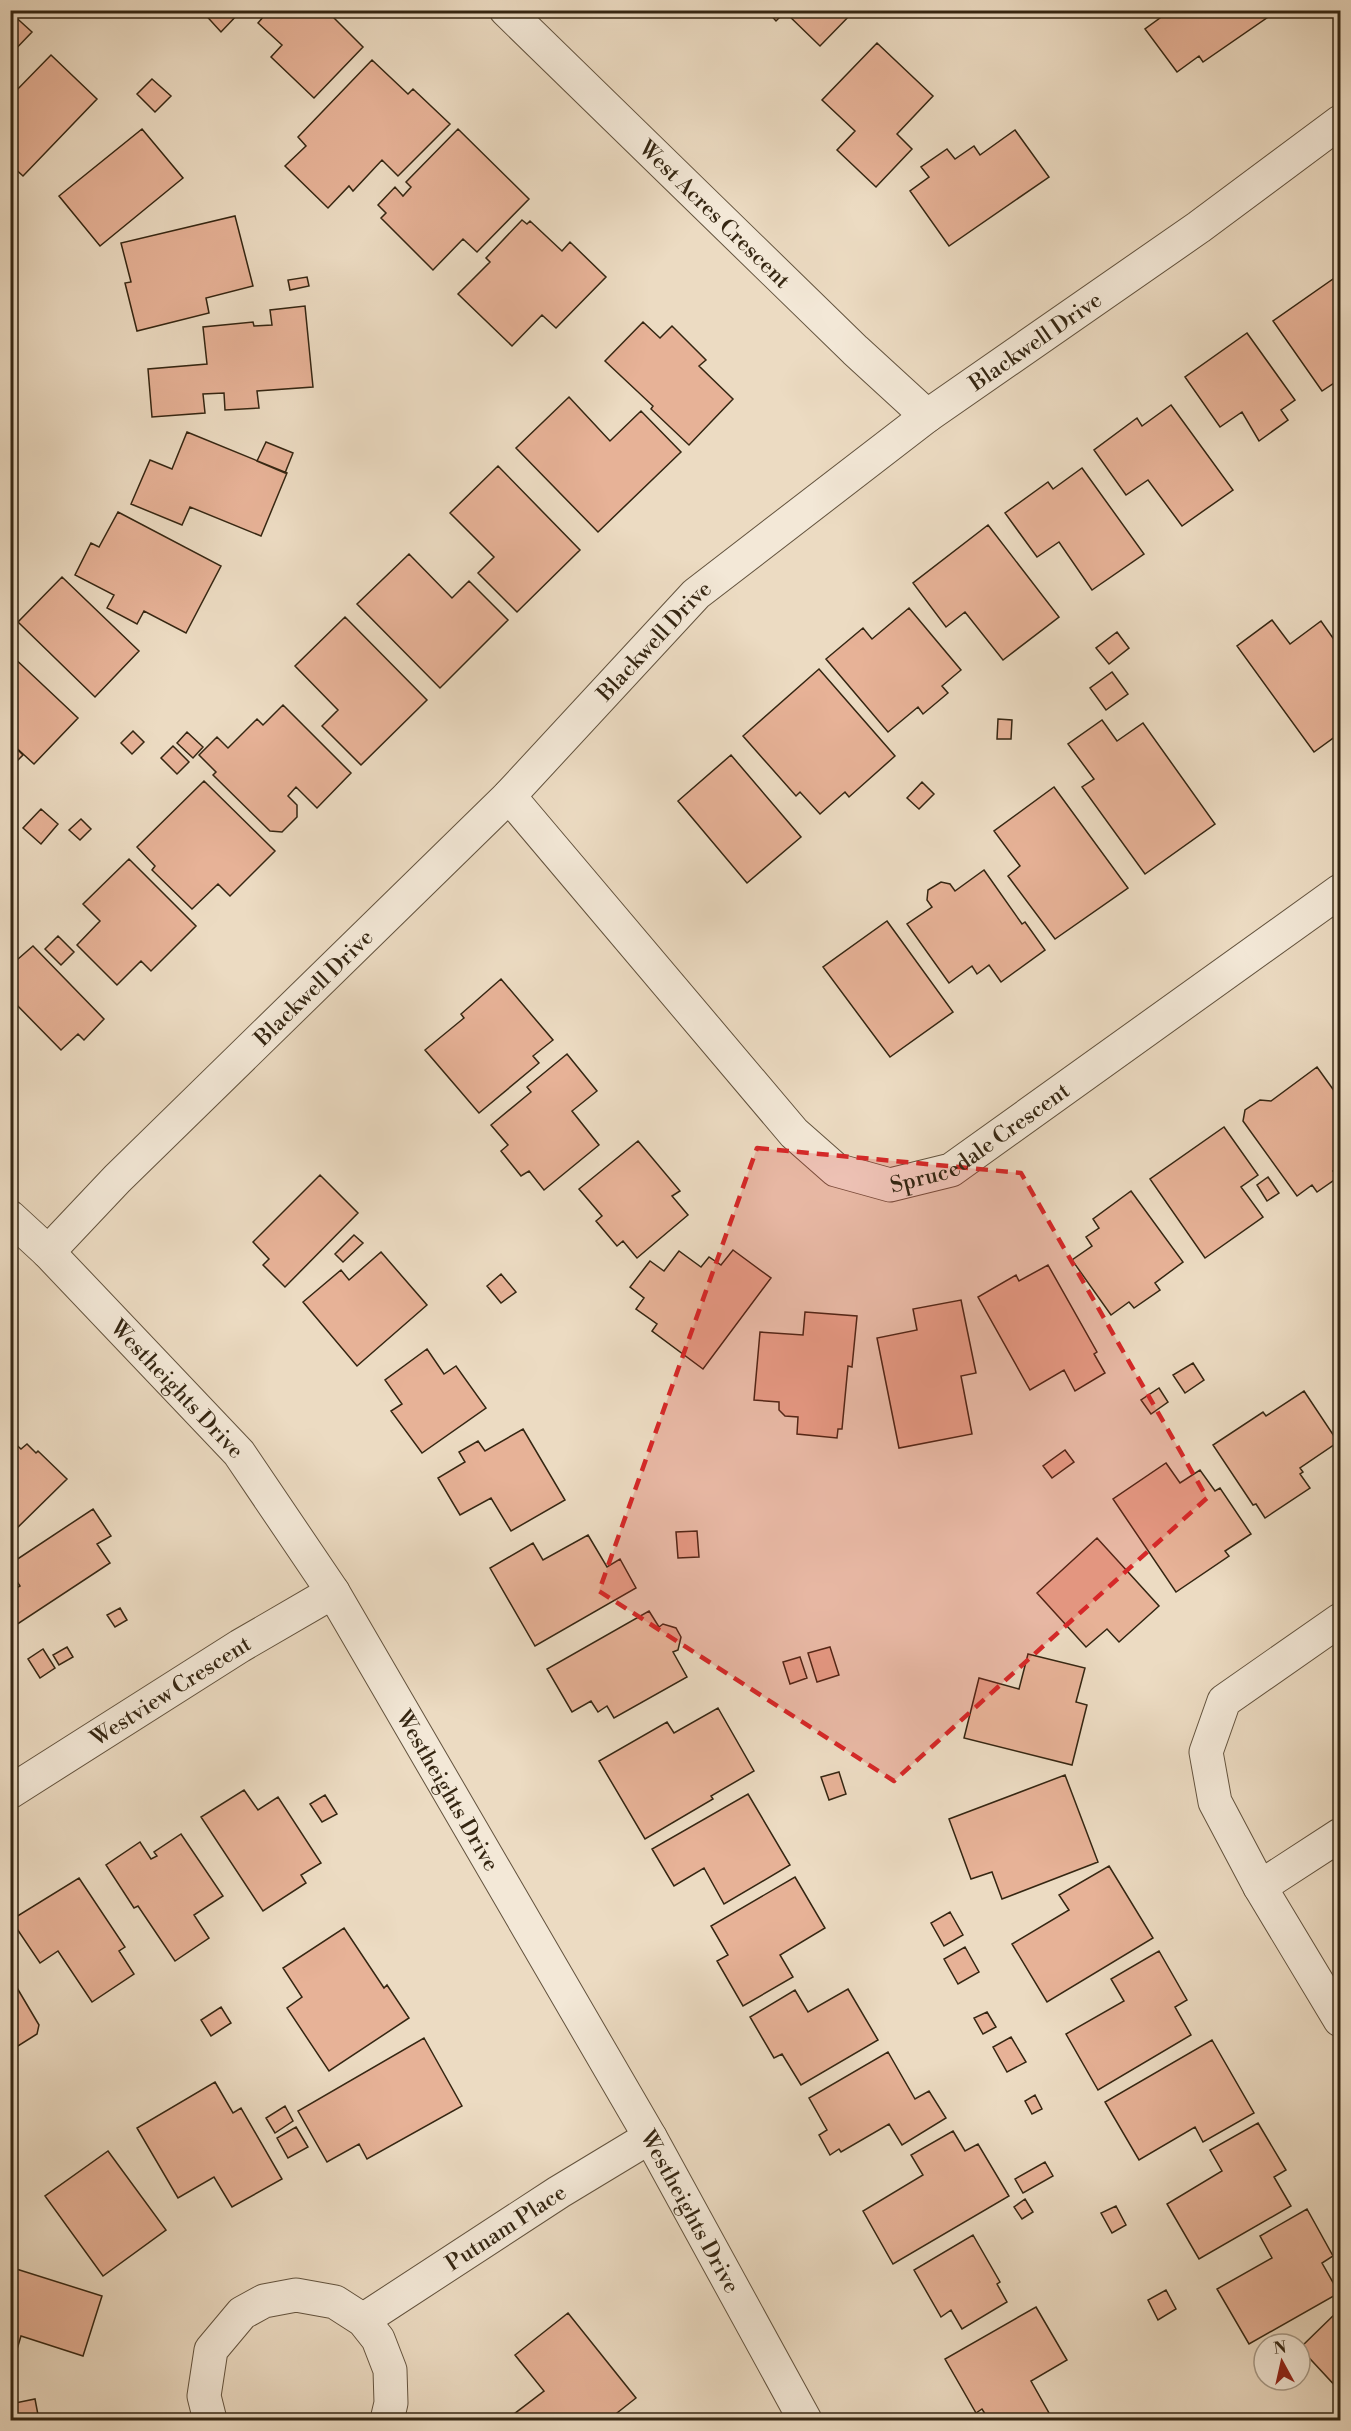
<svg xmlns="http://www.w3.org/2000/svg" width="1351" height="2431" font-family="'Libre Bodoni',serif">
	<style>
		.building { fill: #e7b297; stroke: #352612; stroke-width: 1.5 }
		.lines { fill: none; stroke-linecap: round; stroke-linejoin: round }
		.minor-casing { stroke: #63533e; stroke-width: 35 }
		.minor { stroke: #f3e8d7; stroke-width: 33 }
		.marked { fill: #d62828; fill-opacity: 0.2; stroke: #d62828; stroke-width: 4.5; stroke-dasharray: 12 8; stroke-linejoin: round }
		.labels { text-anchor: middle; stroke-width: 4.5; stroke-linejoin: round; paint-order: stroke }
		.street-label { font-size: 22px; fill: #352612; stroke: #f3e8d7 }
	</style>
	<rect width="100%" height="100%" fill="#ecdbc2"/>
	<filter id="stains"><feTurbulence type="fractalNoise" baseFrequency=".00333" numOctaves="4"/><feColorMatrix values="0 0 0 0 .2 0 0 0 0 .09 0 0 0 0 .02 0 0 0 .5 -.17"/></filter>
	<radialGradient id="worn" r=".72"><stop offset=".6" stop-color="#630" stop-opacity="0"/><stop offset="1" stop-color="#630" stop-opacity=".3"/></radialGradient>
	<path class="building" d="M201,10h47l-4,5 -3,-4 -20,21z
		M269,10h57l37,37 -49,51 -43,-41 11,-12 -24,-22z
		M766,10h89l-35,36 -35,-34 -9,9z
		M1171,10h105l1,1 -74,51 -4,-6 -22,16 -32,-43z
		M10,12l22,20 -22,23z
		M877,43l56,53 -36,38 15,15 -36,38 -39,-37 18,-19 -33,-31z
		M51,55l46,44 -74,77 -13,-12v-67z
		M372,60l36,34 5,-5 37,35 -52,52 -16,-16 -29,31 -4,-5 -21,22 -43,-42 21,-20 -8,-9z
		M152,79l19,17 -16,16 -18,-18z
		M142,129l41,49 -83,68 -41,-50z
		M458,129l71,70 -52,53 -14,-13 -30,31 -52,-52 5,-5 -8,-8 17,-18 8,9 8,-9 -5,-5z
		M1015,130l34,47 -100,69 -39,-55 19,-14 -8,-10 26,-18 8,10 19,-13 6,9z
		M235,216l18,70 -47,12 3,15 -72,18 -12,-48 6,-1 -10,-39z
		M522,220l5,4 3,-3 32,30 8,-9 36,35 -50,51 -14,-13 -30,31 -54,-52 32,-32 -4,-4z
		M307,277l2,9 -19,4 -2,-10z
		M1333,279l7,10v90l-18,12 -49,-70z
		M305,306l8,81 -56,4 2,17 -34,2 -1,-17 -21,1 2,19 -53,4 -4,-48 59,-5 -4,-37 50,-5 1,4 18,-1 -2,-15z
		M643,322l17,16 12,-12 34,34 -7,6 34,33 -44,46 -38,-36 2,-3 -48,-45z
		M1247,333l48,67 -14,10 7,10 -29,21 -17,-29 -22,15 -35,-50z
		M569,397l41,44 31,-30 40,41 -83,80 -82,-84z
		M1171,405l62,85 -51,36 -34,-46 -22,15 -32,-45 43,-32 5,8z
		M187,432l100,41 -26,63 -71,-29 -8,18 -51,-21 19,-44 22,9z
		M266,442l27,11 -8,20 -28,-12z
		M498,466l82,84 -63,62 -39,-39 16,-16 -44,-44z
		M1082,468l62,86 -52,36 -33,-48 -22,15 -32,-44 43,-31 5,7z
		M118,512l103,54 -35,67 -42,-22 -7,13 -30,-16 7,-13 -39,-20 16,-32 8,4z
		M988,525l71,92 -56,43 -38,-48 -19,15 -33,-44z
		M409,554l43,44 17,-17 39,39 -68,68 -83,-84z
		M62,577l77,74 -44,46 -77,-75z
		M909,608l52,62 -19,16 6,7 -25,21 -5,-7 -30,25 -62,-73 37,-31 9,11z
		M345,617l82,83 -66,65 -39,-39 16,-16 -43,-44z
		M1272,620l18,24 31,-23 19,27v85l-26,19 -77,-106z
		M1117,632l12,16 -20,16 -13,-16z
		M10,654l68,64 -44,46 -24,-22z
		M819,669l76,87 -46,41 -4,-5 -25,22 -20,-22 -4,4 -53,-60z
		M1112,672l16,22 -22,16 -16,-22z
		M283,705l68,68 -34,35 -21,-21 -8,9 9,9v12l-15,15 -12,-1 -57,-56 3,-3 -17,-17 18,-18 11,11 29,-29 6,6z
		M998,719l14,1 -1,19h-14z
		M1102,720l15,21 26,-18 72,101 -70,50 -63,-87 12,-8 -26,-35z
		M133,731l11,11 -12,12 -11,-11z
		M187,732l16,15 -10,11 -16,-15z
		M10,742l13,13 -13,13z
		M173,746l16,16 -12,12 -16,-16z
		M731,755l70,82 -54,46 -69,-82z
		M204,781l71,70 -45,45 -12,-12 -26,25 -40,-39 3,-4 -18,-19z
		M922,782l12,12 -15,15 -12,-11z
		M1054,787l74,101 -73,51 -47,-63 12,-10 -26,-35z
		M41,809l17,15 -17,20 -18,-16z
		M81,819l10,10 -11,11 -11,-10z
		M129,859l67,67 -45,45 -10,-10 -24,24 -40,-40 23,-24 -17,-17z
		M984,870l38,54 3,-2 20,28 -44,32 -12,-17 -12,9 -5,-8 -23,17 -42,-59 25,-17 -5,-7 1,-10 13,-8 9,2 5,7z
		M887,921l66,91 -63,45 -67,-90z
		M58,936l16,16 -13,13 -16,-16z
		M33,946l71,73 -20,21 -6,-6 -17,16 -51,-52v-47l8,8z
		M501,979l52,61 -20,16 6,7 -60,50 -54,-63 39,-32 -3,-4z
		M567,1054l30,37 -25,20 27,34 -55,45 -15,-19 -8,5 -20,-25 7,-6 -17,-20 40,-33 -4,-5z
		M1317,1067l23,32v13l-4,4 4,7v43l-7,5 4,7 -20,14 -5,-7 -15,11 -54,-75 2,-11 15,-10 11,1z
		M1224,1127l34,48 -17,12 22,30 -58,41 -55,-79z
		M638,1141l42,50 -8,5 16,19 -51,43 -14,-17 -6,5 -21,-25 6,-5 -23,-27z
		M320,1175l38,38 -73,74 -22,-22 6,-6 -16,-17z
		M1268,1177l11,16 -12,8 -10,-16z
		M1131,1191l52,71 -28,21 5,7 -26,18 -5,-6 -18,13 -39,-55 20,-14 -6,-9 13,-9 -6,-9z
		M354,1235l9,8 -20,19 -8,-8z
		M733,1250l38,28 -68,91 -51,-38 5,-7 -21,-15 8,-11 -14,-11 20,-26 14,10 15,-20 22,16 8,-10 12,8z
		M381,1252l46,53 -70,61 -54,-64 38,-32 8,10z
		M1048,1265l49,87 -3,2 11,19 -30,18 -11,-21 -34,20 -52,-93 38,-22 3,6z
		M501,1274l15,18 -15,11 -14,-17z
		M961,1300l15,73 -15,3 11,58 -73,14 -22,-110 40,-8 -4,-21z
		M805,1312l52,4 -5,51 -4,-1 -6,63h-4l-1,9 -40,-4 1,-17 -13,-1 -6,-6v-8l-25,-2 6,-68 43,3z
		M427,1349l17,25 12,-8 30,42 -64,45 -31,-42 11,-7 -17,-24z
		M1193,1363l11,17 -19,13 -12,-18z
		M1159,1388l9,14 -17,12 -10,-14z
		M1304,1391l34,51 -38,26 3,4 -3,2 10,14 -45,30 -9,-14 -3,1 -40,-60 50,-33 3,4z
		M523,1429l42,71 -54,31 -20,-33 -31,17 -22,-37 27,-16 -6,-10 19,-11 7,10z
		M10,1439l11,10 6,-5 9,9 2,-2 29,28 -55,54 -2,-2z
		M1065,1450l9,12 -22,16 -9,-12z
		M1166,1463l14,20 20,-13 15,21 5,-3 31,46 -26,17 4,5 -53,36 -63,-93z
		M93,1509l18,27 -14,8 13,19 -97,64 -3,-4v-31l10,-6 -10,-15v-7z
		M697,1531l2,26 -21,1 -2,-26z
		M588,1535l19,32 13,-8 16,29 -101,58 -45,-78 43,-25 10,17z
		M1097,1538l62,68 -40,36 -12,-13 -21,18 -49,-54z
		M120,1608l7,12 -12,7 -8,-12z
		M649,1611l10,16 4,-3 13,4 5,9 -3,13 -5,2 14,25 -73,41 -7,-12 -9,6 -7,-11 -19,11 -25,-43z
		M67,1647l6,10 -14,8 -6,-10z
		M830,1647l9,28 -22,7 -9,-29z
		M43,1649l12,19 -15,10 -12,-19z
		M1028,1654l57,14 -9,34 11,3 -15,60 -108,-27 15,-60 40,11z
		M800,1657l7,21 -17,6 -7,-22z
		M718,1708l36,63 -43,25 2,3 -68,40 -46,-78 68,-39 7,11z
		M839,1772l7,22 -17,6 -8,-23z
		M1065,1775l33,87 -96,37 -10,-27 -21,7 -22,-60z
		M244,1790l14,20 20,-13 43,66 -20,12 5,8 -43,28 -62,-94z
		M748,1794l42,71 -66,39 -20,-36 -30,18 -22,-37z
		M325,1795l12,19 -15,8 -12,-18z
		M181,1834l42,62 -29,19 15,23 -34,23 -37,-55 -4,2 -28,-43 34,-23 11,17 6,-3 -3,-4z
		M1109,1866l44,72 -106,64 -35,-58 57,-34 -10,-15z
		M795,1877l30,51 -45,27 13,22 -50,29 -26,-45 11,-6 -17,-29z
		M79,1878l46,69 -6,4 15,23 -42,28 -34,-51 -18,12 -29,-43z
		M950,1912l13,23 -19,11 -13,-23z
		M344,1928l40,60 3,-3 22,33 -80,53 -42,-63 15,-11 -19,-29z
		M965,1947l14,25 -21,12 -14,-25z
		M1159,1951l28,49 -12,7 16,28 -93,55 -32,-56 58,-33 -13,-22z
		M10,1976l29,49 -2,9 -19,12 -8,-1z
		M848,1989l30,51 -77,45 -19,-31 -8,4 -24,-41 45,-27 13,22z
		M221,2007l10,16 -20,13 -10,-16z
		M987,2012l9,15 -13,7 -9,-16z
		M1011,2037l15,25 -19,10 -14,-25z
		M424,2038l38,68 -95,53 -8,-15 -32,18 -29,-51z
		M1212,2040l42,73 -51,29 -8,-15 -56,33 -34,-58z
		M888,2052l27,47 14,-8 17,27 -44,27 -13,-21 -48,28 -2,-3 -9,6 -11,-20 8,-5 -18,-32z
		M215,2082l18,31 8,-5 41,71 -50,28 -18,-30 -36,21 -41,-70z
		M1035,2095l7,14 -10,5 -7,-13z
		M285,2106l8,15 -18,12 -9,-15z
		M1258,2123l28,47 -12,7 17,29 -92,53 -32,-55 55,-33 -12,-21z
		M296,2127l12,20 -20,11 -11,-20z
		M953,2131l12,20 13,-7 31,52 -116,68 -30,-53 60,-36 -12,-20z
		M108,2151l58,79 -63,46 -58,-80z
		M1045,2162l8,14 -30,17 -8,-14z
		M1025,2199l8,13 -11,7 -8,-12z
		M1116,2206l10,19 -14,8 -11,-20z
		M1307,2209l26,47 -11,7 17,30 -90,51 -32,-55 55,-31 -12,-22z
		M973,2235l27,47 -3,2 10,18 -45,27 -11,-19 -10,7 -27,-47z
		M10,2267l92,29 -19,60 -62,-20 -9,30 -2,-1z
		M1166,2290l10,19 -18,11 -10,-20z
		M1036,2307l31,53 -36,21 18,32 -14,7h-46l-7,-11 -6,4 -31,-54z
		M1340,2309v82l-40,-43z
		M568,2313l68,85 -28,22h-102l38,-29 -29,-36z
		M35,2399l4,21h-29v-16z"/>
	<g class="lines">
		<defs>
			<g id="minor">
				<path id="s1" d="M506,10l349,340 72,66"/>
				<path id="s2" d="M509,796l285,337 42,37 54,15 61,-15 389,-279"/>
				<path id="s3" d="M10,1217l38,35 191,201 94,139 317,545 155,283"/>
				<path id="s4" d="M48,1252l69,-73 392,-383 187,-202 231,-178 272,-189 141,-105"/>
				<path d="M1340,1620l-116,81 -18,51 9,50 45,85 80,133"/>
				<path id="s5" d="M10,1792l230,-146 93,-54"/>
				<path d="M1260,1887l80,-52"/>
				<path id="s6" d="M363,2320l196,-128 91,-55"/>
				<path d="M210,2420l-6,-24 7,-46 31,-37 22,-12 32,-6 39,7 28,18 15,19 12,31 1,33 -4,17"/>
			</g>
		</defs>
		<use href="#minor" class="minor-casing"/>
		<use href="#minor" class="minor"/>
	</g>
	<path class="marked" d="M757,1148l264,25 186,325 -313,283 -295,-190z"/>
	<g class="labels">
		<g class="street-label">
			<text dy="8" stroke="none"><textPath href="#s1" startOffset="292">West Acres Crescent</textPath></text>
			<text dy="8" stroke="none"><textPath href="#s4" startOffset="1347">Blackwell Drive</textPath></text>
			<text dy="8" stroke="none"><textPath href="#s4" startOffset="861">Blackwell Drive</textPath></text>
			<text dy="8" stroke="none"><textPath href="#s4" startOffset="375">Blackwell Drive</textPath></text>
			<text dy="8" stroke="none"><textPath href="#s2" startOffset="656">Sprucedale Crescent</textPath></text>
			<text dy="8" stroke="none"><textPath href="#s3" startOffset="240">Westheights Drive</textPath></text>
			<text dy="8" stroke="none"><textPath href="#s5" startOffset="190">Westview Crescent</textPath></text>
			<text dy="8" stroke="none"><textPath href="#s3" startOffset="726">Westheights Drive</textPath></text>
			<text dy="8" stroke="none"><textPath href="#s3" startOffset="1212">Westheights Drive</textPath></text>
			<text dy="8" stroke="none"><textPath href="#s6" startOffset="170">Putnam Place</textPath></text>
		</g>
	</g>
	<rect width="1351" height="2431" fill="none" stroke="#ecdbc2" stroke-width="36"/>
	<rect x="12" y="12" width="1327" height="2407" fill="none" stroke="#352612" stroke-width="3"/>
	<rect x="18" y="18" width="1315" height="2395" fill="none" stroke="#352612" stroke-width="1.5"/>
	<g transform="translate(1282 2362) rotate(352)"><circle r="28" fill="#f3e8d7" stroke="#a79a88" stroke-width="1.5"/>
	<path d="M0-4.5L10 22L0 15L-10 22Z" fill="#8f2418"/>
	<text y="-9" font-size="16" font-weight="bold" text-anchor="middle" fill="#352612">N</text>
	</g>
	<rect width="100%" height="100%" filter="url(#stains)"/>
	<rect width="100%" height="100%" fill="url(#worn)"/>
</svg>
